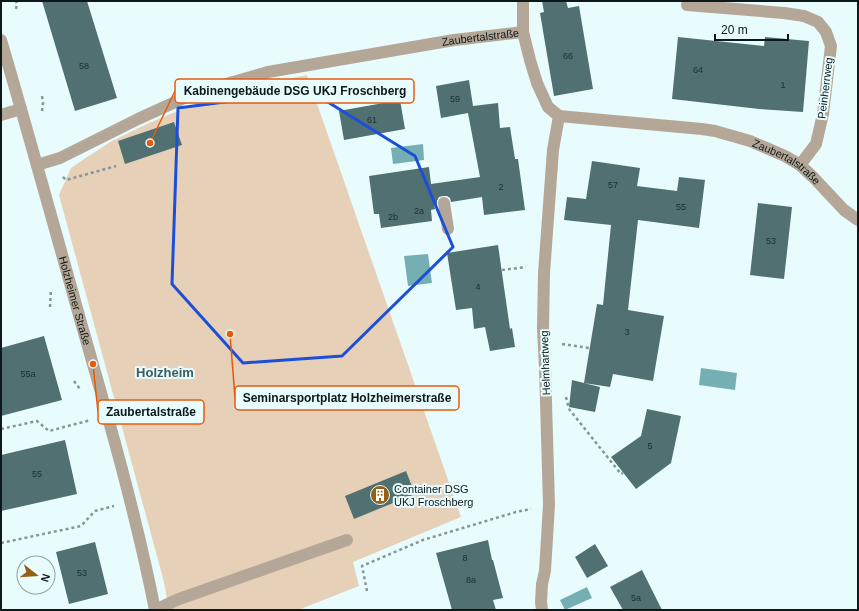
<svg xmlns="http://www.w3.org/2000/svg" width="859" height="611" font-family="Helvetica,sans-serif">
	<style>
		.green { fill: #e6d0b8 }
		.water { fill: #76afb3 }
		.building { fill: #517072 }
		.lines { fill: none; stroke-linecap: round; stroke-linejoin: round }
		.path { stroke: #869697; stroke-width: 2.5; stroke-dasharray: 3 3; stroke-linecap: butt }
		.minor { stroke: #b5a798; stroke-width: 12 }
		.marked { fill: none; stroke: #1d4ed8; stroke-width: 3; stroke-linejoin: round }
		.labels { text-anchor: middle; stroke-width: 4; stroke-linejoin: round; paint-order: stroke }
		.number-label { font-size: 9px; fill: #1d2e2f }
		.street-label { font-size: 11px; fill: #0c1819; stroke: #e8fcfd }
		.poi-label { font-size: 11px; fill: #0c1819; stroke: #e8fcfd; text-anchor: start }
		.quarter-label { font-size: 13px; font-weight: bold; fill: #3f5d5f; stroke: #e8fcfd }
		.leader { fill: none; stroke: #e8590c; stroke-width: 1.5 }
		.callout-dot { fill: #e8590c; stroke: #e8fcfd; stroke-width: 1.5 }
		.callout { fill: #e8fcfd; stroke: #e8590c; stroke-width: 1.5 }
		.callout-label { font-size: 12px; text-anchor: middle; font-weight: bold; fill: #0c1819 }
	</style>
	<rect width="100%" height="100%" fill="#e8fcfd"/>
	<path class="green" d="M307,75l154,442 -108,45 6,24 -61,24h-129l-5,-28 -105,-387 12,-27 10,-7 31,-20 37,-18 43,-18 54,-17z"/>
	<path class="water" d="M423,144l1,16 -31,4 -2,-16z
		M428,254l4,29 -24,3 -4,-30z
		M701,368l36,5 -2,17 -36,-5z
		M587,587l5,11 -27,12 -5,-10z"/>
	<path class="building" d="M42,1h45l30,97 -42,13z
		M542,1h24l2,7 11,-2 14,83 -39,7 -14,-83 4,-1z
		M678,37l86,9 1,-9 44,4 -6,71 -44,-3 -87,-10z
		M469,80l4,26 25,-3 2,25 10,-1 5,32h3l7,51 -41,5 -2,-18 -31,5 -1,-4 -3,-2h-4l-4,1 -2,4v4h-3l1,4 -4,1 1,11 -51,7 -2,-14h-5l-5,-38 60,-9 2,17 49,-7 -12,-64 -27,5 -5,-32z
		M400,100l5,29 -61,11 -5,-29z
		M174,122l8,23 -57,19 -7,-23z
		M592,161l48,7 -3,18 40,5 2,-14 26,3 -6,48 -61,-8 -10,90 36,6 -11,65 -40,-7 -3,13 -26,-4 13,-79 6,1 8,-80 -47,-5 3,-23 19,2z
		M758,203l34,4 -8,72 -34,-4z
		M498,245l12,84 2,-1 3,19 -25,4 -5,-24 -11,2 -2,-21 -16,2 -9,-57z
		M44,336l18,64 -61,16v-68z
		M572,380l28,7 -5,25 -26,-5z
		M647,409l34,7 -10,47 -35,26 -25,-32 30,-21z
		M65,440l12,54 -76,17v-56z
		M406,471l9,23 -61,25 -9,-23z
		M488,540l4,20h1l10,38 -10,2 3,10h-44l-16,-57z
		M95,542l13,52 -39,10 -13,-52z
		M595,544l13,22 -21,12 -12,-21z
		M642,570l20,40h-39l-13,-23z"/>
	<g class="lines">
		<path class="path" d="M16,9l1,-5 -1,-3
			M42,111l1,-8 -1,-7
			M63,177l3,3 50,-14
			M502,270l24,-3
			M50,307l1,-18
			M562,344l27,4
			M74,381l6,8
			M566,397l3,12 52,65 2,-1
			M1,429l36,-8 12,10 42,-11
			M1,543l80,-17 14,-15 19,-5
			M367,591l-5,-25 61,-26 93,-28 15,-3"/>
		<g class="minor">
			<path id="s1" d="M523,1v31l7,28 7,23 11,24 11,9 143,13 13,2 35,10 35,15 15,9 14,13 30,32 14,10"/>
			<path d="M687,5l97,8 20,3 14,6 8,10 5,14 -8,68 -7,30 -16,21"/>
			<path id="s2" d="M1,40c28,95 54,190 81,286 27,94 54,188 73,284"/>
			<path d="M1,115l20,-6"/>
			<path id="s3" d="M37,165l23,-7 78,-39 46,-21 42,-14 42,-12 186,-32 69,-8"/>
			<path d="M444,203l4,26"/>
			<path d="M155,610l24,-11 168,-59"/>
			<path d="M542,610l-1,-8 1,-18 3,-13 4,-66 -4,-138 -2,-39 1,-55 9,-123 6,-34"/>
		</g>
	</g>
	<path class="marked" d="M310,91l105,65 38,91 -111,109 -99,7 -71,-79 6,-176z"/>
	<defs>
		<symbol id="building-disc" viewBox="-11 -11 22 22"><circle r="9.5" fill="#956015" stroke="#e8fcfd"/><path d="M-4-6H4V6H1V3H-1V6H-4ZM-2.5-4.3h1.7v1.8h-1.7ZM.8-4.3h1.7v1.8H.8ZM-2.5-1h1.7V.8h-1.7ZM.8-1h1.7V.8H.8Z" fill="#fff"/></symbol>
	</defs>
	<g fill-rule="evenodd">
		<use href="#building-disc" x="369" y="484" width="22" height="22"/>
	</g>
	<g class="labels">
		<g class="number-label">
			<text x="568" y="59">66</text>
			<text x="84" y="69">58</text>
			<text x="698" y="73">64</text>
			<text x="783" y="88">1</text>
			<text x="455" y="102">59</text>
			<text x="372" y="123">61</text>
			<text x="613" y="188">57</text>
			<text x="501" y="190">2</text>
			<text x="681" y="210">55</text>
			<text x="419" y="214">2a</text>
			<text x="393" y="220">2b</text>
			<text x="771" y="244">53</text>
			<text x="478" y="290">4</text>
			<text x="627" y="335">3</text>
			<text x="28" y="377">55a</text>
			<text x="650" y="449">5</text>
			<text x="37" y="477">55</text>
			<text x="465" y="561">8</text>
			<text x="82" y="576">53</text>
			<text x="471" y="583">8a</text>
			<text x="636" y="601">5a</text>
		</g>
		<g class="street-label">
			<text dy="4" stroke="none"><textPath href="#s3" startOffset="465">Zaubertalstraße</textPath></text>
			<text transform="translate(825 88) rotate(-83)" y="4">Peinherrweg</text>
			<text dy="4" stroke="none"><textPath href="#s1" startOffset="360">Zaubertalstraße</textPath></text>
			<text dy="4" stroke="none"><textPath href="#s2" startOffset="271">Holzheimer Straße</textPath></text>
			<text transform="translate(545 363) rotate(-92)" y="4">Helmhartweg</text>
		</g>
		<g class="poi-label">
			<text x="394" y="493">Container DSG<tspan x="394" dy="13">UKJ Froschberg</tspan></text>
		</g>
		<g class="quarter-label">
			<text x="165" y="377">Holzheim</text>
		</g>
	</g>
	<path class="leader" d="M150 143L175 91M230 334L235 398M93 364L98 412"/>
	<g class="callout-dot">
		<circle cx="150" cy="143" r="4"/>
		<circle cx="230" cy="334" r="4"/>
		<circle cx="93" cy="364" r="4"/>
	</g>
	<g class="callout">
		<rect x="175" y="79" width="239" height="24" rx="4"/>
		<rect x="235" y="386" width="224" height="24" rx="4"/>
		<rect x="98" y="400" width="106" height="24" rx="4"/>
	</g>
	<g class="callout-label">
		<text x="295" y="95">Kabinengebäude DSG UKJ Froschberg</text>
		<text x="347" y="402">Seminarsportplatz Holzheimerstraße</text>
		<text x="151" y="416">Zaubertalstraße</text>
	</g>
	<rect width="859" height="611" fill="none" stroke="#0c1819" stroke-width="4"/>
	<g transform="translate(36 575) rotate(107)"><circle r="19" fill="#e8fcfd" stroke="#90a1a2"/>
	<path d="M0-3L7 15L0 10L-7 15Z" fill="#956015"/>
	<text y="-6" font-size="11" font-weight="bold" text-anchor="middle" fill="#0c1819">N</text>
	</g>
	<path d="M715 34v6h73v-6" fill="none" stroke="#0c1819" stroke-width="2"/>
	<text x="721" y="34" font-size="12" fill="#0c1819" stroke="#e8fcfd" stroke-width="3" paint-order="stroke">20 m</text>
</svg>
